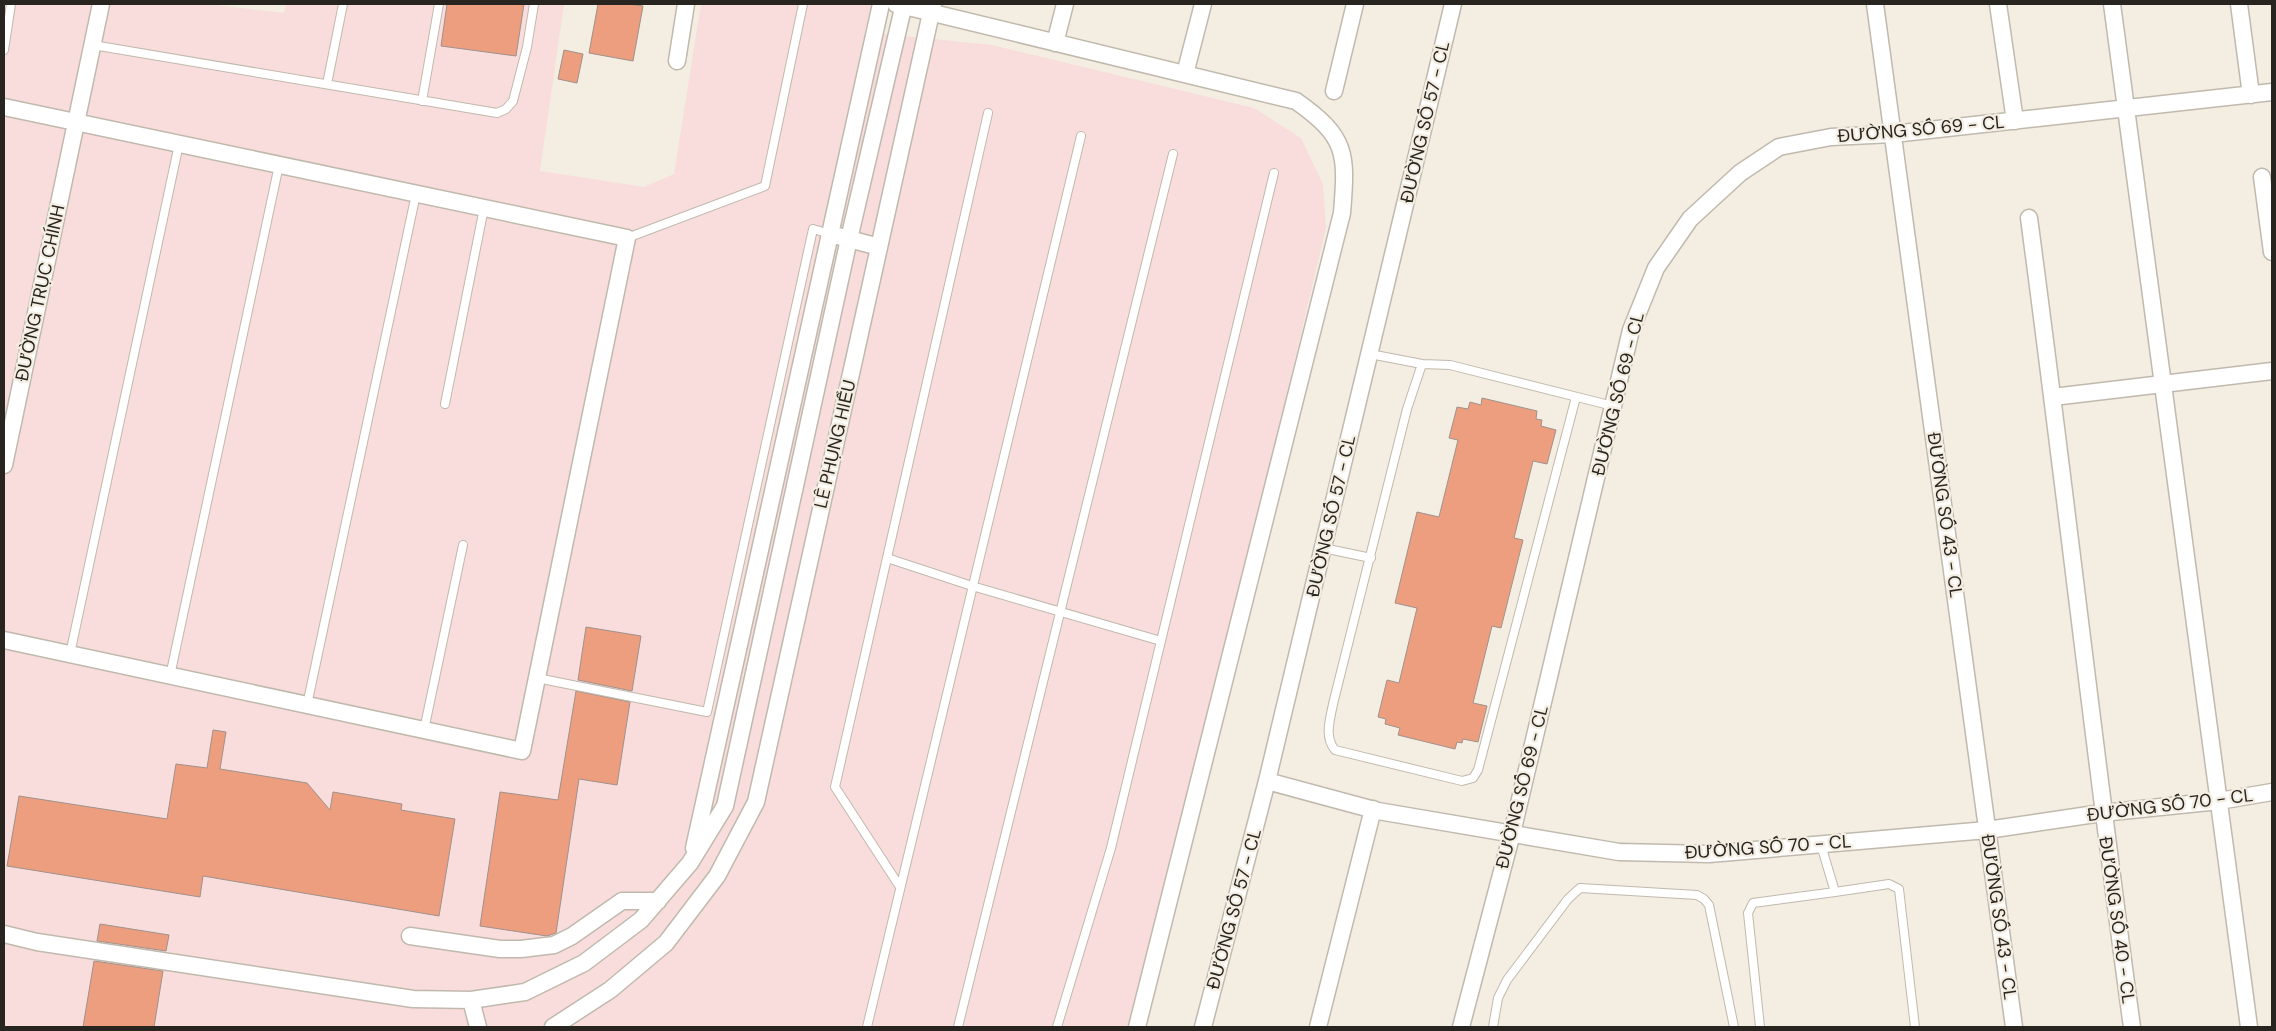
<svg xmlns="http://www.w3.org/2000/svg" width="2276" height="1031" font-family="'DM Sans',sans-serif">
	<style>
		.industrial { fill: #f8dddc }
		.building { fill: #ec9e7f; stroke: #9f918c }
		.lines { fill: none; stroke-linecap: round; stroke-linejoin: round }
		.service-casing { stroke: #c0b9ad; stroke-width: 10 }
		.minor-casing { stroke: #c0b9ad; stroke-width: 19 }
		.service { stroke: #fff; stroke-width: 8 }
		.minor { stroke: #fff; stroke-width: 16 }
		.labels { text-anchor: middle; stroke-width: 4.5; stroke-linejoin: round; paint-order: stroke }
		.street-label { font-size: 18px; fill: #282521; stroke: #f4ede1 }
	</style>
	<rect width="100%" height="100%" fill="#f4ede1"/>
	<path class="industrial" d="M4,4h202l78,9 2,-9h278l-24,167 104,16 30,-13 27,-170h170l-6,28 127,13 262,63 47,30 22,46 3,44 -74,312 -124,487h-1124z"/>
	<path class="building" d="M447,4h77l-8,52 -75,-10z
		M598,4h31l14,2 -10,55 -44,-8z
		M564,50l19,4 -6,29 -19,-4z
		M1482,398l55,13 -1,8 6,1 -1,6 15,4 -9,34 -14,-3 -19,77 9,2 -22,88 -9,-2 -19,77 14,3 -9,36 -15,-3 -1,4 -5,-1 -2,7 -57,-14 2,-7 -15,-4 1,-5 -8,-2 9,-37 12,3 18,-75 -22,-5 22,-91 22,5 19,-77 -9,-2 8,-31 11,2 2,-7 11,3z
		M586,627l55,9 -9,55 -54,-11z
		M576,691l54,11 -13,83 -38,-6 -23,154 -9,3 -67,-10 20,-134 58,8z
		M213,730l13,2 -6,37 87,14 23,27 3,-18 69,12 -1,6 54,9 -16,97 -236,-40 -3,21 -193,-31 12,-70 148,23 9,-55 31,4z
		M100,924l69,11 -3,16 -69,-10z
		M94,961l69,10 -9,56h-71z"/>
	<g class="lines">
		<defs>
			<path id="service" d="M93,45l404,68 9,-4 7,-8 14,-54 7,-43
				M4,50l7,-46
				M327,84l16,-80
				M422,101l17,-97
				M627,238l138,-52 38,-182
				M1370,354l52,10
				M1576,397l-98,373 -5,8 -11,3 -127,-31c-11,-13 -5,-30 -2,-46l74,-295 15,-45 28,1 163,41
				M445,404l39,-196
				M1323,548l48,10
				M887,558l85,28 189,55
				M70,654l109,-510
				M170,676l109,-511
				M537,678l170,34 106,-483 17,5
				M307,705l109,-511
				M424,730l39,-185
				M1821,845l14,47 54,-8 10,5 16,138
				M900,887l-65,-100 153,-674
				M867,1027l214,-891
				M958,1027l215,-873
				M1057,1027l54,-179 163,-675
				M1493,1027l5,-29 9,-18 61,-81 12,-11 117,7 7,4 5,6 25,122
				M1760,1027l-12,-114 5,-10 82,-11"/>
			<path id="minor" d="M896,4l400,97c51,36 51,52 46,112l-205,814
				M1875,4l139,1023
				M1998,4l17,117
				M2112,4l137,1023
				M2239,4l12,91
				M1055,43l10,-39
				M677,61l9,-57
				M1185,74l18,-70
				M1334,91l21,-87
				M4,107l623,131 -105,513 -518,-111
				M2262,177l10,75
				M2029,218c36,269 66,540 103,809
				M838,236l41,11
				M2053,397l219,-26
				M4,465l97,-461
				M1267,781l111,30 241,41 90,2 278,-24 115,-17 117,-12 53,-9
				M694,848l187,-844
				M4,934l33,8 376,57 58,1 54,-8 59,-29 57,-43 49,-57 35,-57 124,-567 55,-235
				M410,936l90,13h21l33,-4 18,-9 50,-35h36
				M471,1000l7,27
				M553,1027l57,-37 56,-47 51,-67 39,-74 177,-798
				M1203,1027l64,-246 186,-777
				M1318,1027l55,-218
				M1461,1027l51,-194 119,-503 25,-62 34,-49 50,-46 39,-26 52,-10 62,-3 379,-42"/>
		</defs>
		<use href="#service" class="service-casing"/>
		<use href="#minor" class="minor-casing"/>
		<use href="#service" class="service"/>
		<use href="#minor" class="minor"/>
	</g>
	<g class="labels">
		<g class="street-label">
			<text transform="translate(1425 122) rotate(-77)" y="6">ĐƯỜNG SỐ 57 - CL</text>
			<text transform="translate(1921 129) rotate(-5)" y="6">ĐƯỜNG SỐ 69 - CL</text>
			<text transform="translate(40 293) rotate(-78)" y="6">ĐƯỜNG TRỤC CHÍNH</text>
			<text transform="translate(1618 394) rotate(-76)" y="6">ĐƯỜNG SỐ 69 - CL</text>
			<text transform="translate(835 444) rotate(-77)" y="6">LÊ PHỤNG HIỂU</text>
			<text transform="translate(1945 515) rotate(82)" y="6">ĐƯỜNG SỐ 43 - CL</text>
			<text transform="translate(1331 516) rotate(-77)" y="6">ĐƯỜNG SỐ 57 - CL</text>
			<text transform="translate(1522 787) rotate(-76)" y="6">ĐƯỜNG SỐ 69 - CL</text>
			<text transform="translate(2170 805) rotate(-7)" y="6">ĐƯỜNG SỐ 70 - CL</text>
			<text transform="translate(1768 847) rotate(-4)" y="6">ĐƯỜNG SỐ 70 - CL</text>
			<text transform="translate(1234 909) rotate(-75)" y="6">ĐƯỜNG SỐ 57 - CL</text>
			<text transform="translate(1999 917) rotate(82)" y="6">ĐƯỜNG SỐ 43 - CL</text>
			<text transform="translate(2117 920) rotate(82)" y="6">ĐƯỜNG SỐ 40 - CL</text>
		</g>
	</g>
	<rect width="2276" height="1031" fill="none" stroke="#282521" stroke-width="10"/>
</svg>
